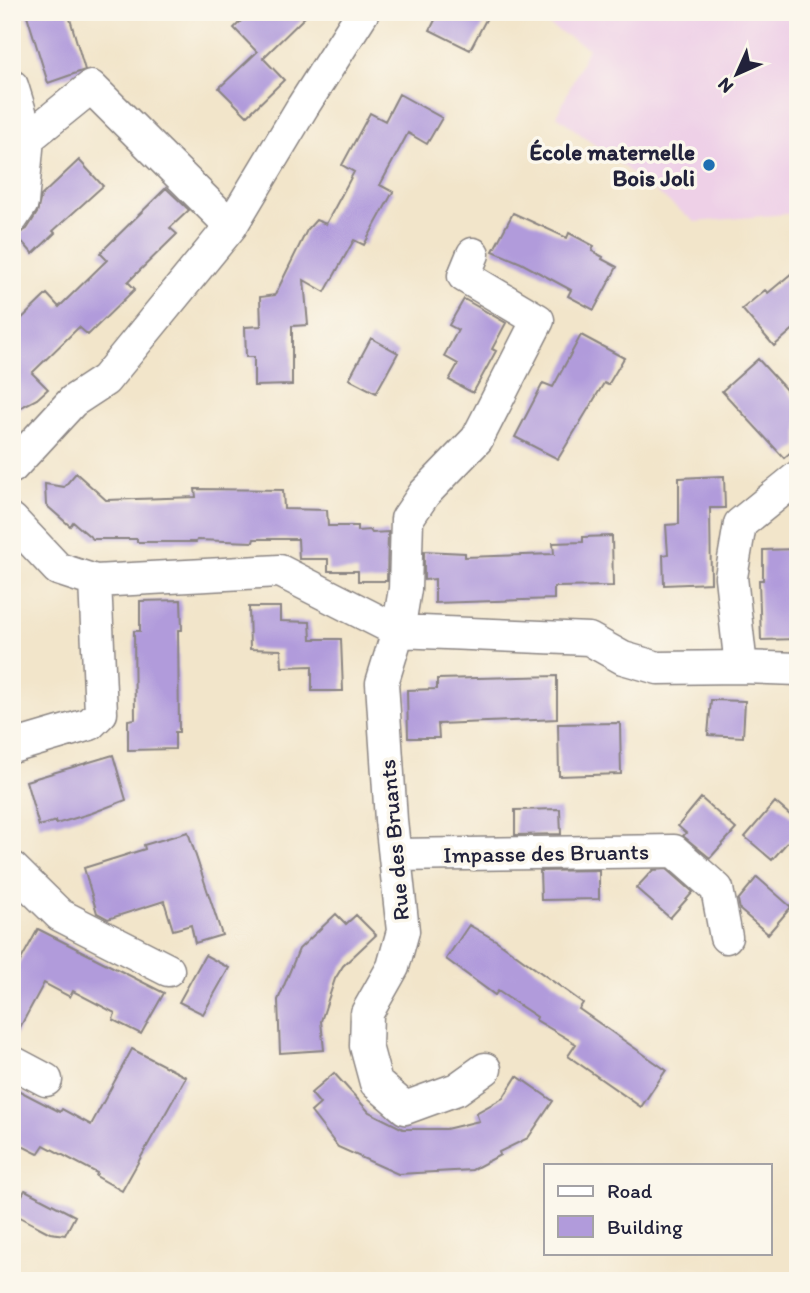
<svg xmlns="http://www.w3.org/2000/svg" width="810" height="1293" font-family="Itim,sans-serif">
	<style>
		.built { fill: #eed0e7 }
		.building { fill: #b19bdb }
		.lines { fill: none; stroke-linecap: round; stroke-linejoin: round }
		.street-casing { stroke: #8a8482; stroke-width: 35 }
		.street { stroke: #fff; stroke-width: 32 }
		.poi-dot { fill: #1f6fb2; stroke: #fbf7ec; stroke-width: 2.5 }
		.labels { text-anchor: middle; stroke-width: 7; stroke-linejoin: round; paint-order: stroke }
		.poi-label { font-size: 23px; font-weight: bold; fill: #22223b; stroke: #fbf7ec; text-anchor: end }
		.street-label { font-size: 23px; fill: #22223b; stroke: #fbf7ec }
	</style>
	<rect width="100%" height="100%" fill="#fbf7ec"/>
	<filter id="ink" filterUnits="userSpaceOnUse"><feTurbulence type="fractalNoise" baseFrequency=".0143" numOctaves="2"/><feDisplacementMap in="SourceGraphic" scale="14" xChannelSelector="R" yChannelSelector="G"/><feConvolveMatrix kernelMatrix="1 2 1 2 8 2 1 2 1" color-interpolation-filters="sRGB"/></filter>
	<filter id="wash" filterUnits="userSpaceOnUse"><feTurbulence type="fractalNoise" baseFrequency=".00686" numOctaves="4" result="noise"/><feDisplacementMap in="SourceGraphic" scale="28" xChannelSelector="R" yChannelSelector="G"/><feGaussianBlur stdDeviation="1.57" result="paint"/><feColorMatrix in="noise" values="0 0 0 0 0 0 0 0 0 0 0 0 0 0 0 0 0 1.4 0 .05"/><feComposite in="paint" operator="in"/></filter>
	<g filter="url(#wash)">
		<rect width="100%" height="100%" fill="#f2e5ca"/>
		<path class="built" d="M525,12h273v201l-103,9 -138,-106 31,-68z"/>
		<g id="blocks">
			<path class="building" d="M26,12h42l17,58 -37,13z
				M250,12h60l-47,46 21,22 -37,36 -28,-28 38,-36 -23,-24z
				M439,12h51l-20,38 -40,-20z
				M399,94l43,24 -15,26 -19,-11 -28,52 13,7 -29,53 -10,-5 -29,52 -21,-12 4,45 -16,1v59l-38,1v-29h-8l-1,-30 16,-1 -1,-29 15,-2 32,-65 9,-10 10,4 28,-52 -12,-7 28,-52 15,8z
				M79,160l24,26 -50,45 2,2 -22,21 -17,-19 11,-6 10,-16 4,-17z
				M166,188l23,22 -19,18 7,6 -49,48 7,7 -47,46 -9,-8 -47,46 16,16 -11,10 -25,13v-84l35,-34 12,13 48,-47 -7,-7z
				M513,213l54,25 2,-5 25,13 -2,5 11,6 -1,2 15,8 -23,43 -26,-14 3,-6 -50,-27 -28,-12z
				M798,268v57l-24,21 -32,-37 23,-19 3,3z
				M464,299l42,24 -14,26 4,2 -23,42 -24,-13 9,-16 -14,-8 14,-26 -9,-5z
				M581,335l43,23 -16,27 -4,-2 -46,76 -43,-22 28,-54 10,4z
				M371,338l27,15 -22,40 -27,-14z
				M758,359l40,44v43l-14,12 -62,-67z
				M76,473l30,27 90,-3 -1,-8 88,1 1,19 43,1 1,16h29v5l13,-1 2,3 16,-1 -1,49h-29v-10h-30v-12h-29l-1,-20h-44l-1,3 -56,-2 -1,2h-59v-3h-44l-20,-17 -3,4 -24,-21 -1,-21 19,3z
				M724,476l1,32h-15l1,75 -47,2 -1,-30 5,-1 -2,-29 13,-1v-46z
				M612,536l1,50 -59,1v12l-119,4v-24l-11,1v-29l41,2v4l89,-3 -1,-11 30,-1v-5z
				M798,549v90l-37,1 -2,-60h4v-30z
				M181,600l1,30h-4l1,102h-4v17l-47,1v-30l7,-1 -1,-88h6v-30z
				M249,607h31v14l30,1 1,17h30l2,52h-31v-25l-30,1 -1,-17 -31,-1z
				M557,676v43l-119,5 1,14h-31l-1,-48 30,-1v-10z
				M711,700l34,1 -2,36 -35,-2z
				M620,723l1,51 -62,2 -1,-52z
				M113,755l13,45 -34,13 -36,11v-3l-17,5 -13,-45z
				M701,798l35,31 -26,29 -27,-22 3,-3 -8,-7z
				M775,802l23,20v8l-26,30 -27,-23z
				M560,809l1,25 -46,1v-25z
				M188,832l34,103 -27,8 -4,-18 -18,5 -9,-29 -56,18 -11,-6 -13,-45 61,-19 -1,-4z
				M667,869l26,23 -23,26 -34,-30 17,-18z
				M599,870v29l-58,1 -1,-29z
				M757,877l34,30 -23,27 -28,-24 -2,-10z
				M336,914l10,10 10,-9 20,20 -33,31 -8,13 -14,42 3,29 -44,3 -2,-53 21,-51z
				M469,925l28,16 86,62 -4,6 87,61 -25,37 -73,-51 8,-12 -40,-24 1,-3 -39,-26 -3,4 -49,-36z
				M38,929l126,64 -23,41 -28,-14 2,-7 -42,-22 -3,6 -26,-14 -32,59v-66z
				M205,955l24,13 -26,46 -24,-12z
				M132,1049l54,28 -64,114 -26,-15 1,-3 -53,-28 -6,9 -26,-13v-54l48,25 2,-3 29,16z
				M334,1073l35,39 34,17h43l33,-8 -3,-8 27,-15 14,-22 36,25 -25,37 -29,14 1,3 -28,15 -74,4 -60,-27 -27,-35 9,-8 -9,-11z
				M25,1190l50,26 -10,19 -15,-2 -38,-20z"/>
		</g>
	</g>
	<g filter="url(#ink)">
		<use href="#blocks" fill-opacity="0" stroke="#8a8482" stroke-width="2"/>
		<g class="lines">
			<defs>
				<path id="street" d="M12,86l16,52
					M12,218l10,-15 6,-65 63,-51 140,139
					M473,254l-9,22 74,44 -61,119 -53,55 -17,25 -2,70 -7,42 -16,52 9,137 12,111 -10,36 -26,46 -1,33 10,37 29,25 52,-19 28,-20
					M12,467l61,-66 32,-21 126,-154 72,-120 60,-94
					M12,520l46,49 37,12 185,-10 118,60 191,8 34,19 35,10 83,-1 57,2
					M741,667l-10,-90 9,-53 58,-47
					M12,747l78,-23 11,-11 -6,-132
					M396,855l278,-4 43,38 9,48
					M12,868l48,47 108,55
					M12,1062l34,18"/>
			</defs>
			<use href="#street" class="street-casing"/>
			<use href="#street" class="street"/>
		</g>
	</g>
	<circle class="poi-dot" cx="709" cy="165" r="7"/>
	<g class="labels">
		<g class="poi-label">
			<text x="695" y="160">École maternelle<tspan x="695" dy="26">Bois Joli</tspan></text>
		</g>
		<g class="street-label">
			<text transform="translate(394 840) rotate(-95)" y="8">Rue des Bruants</text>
			<text transform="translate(546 853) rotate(-1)" y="8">Impasse des Bruants</text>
		</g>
	</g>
	<rect width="810" height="1293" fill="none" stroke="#fbf7ec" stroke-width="42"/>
	<rect x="544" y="1164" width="228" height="91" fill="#fbf7ec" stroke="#a4a2a5" stroke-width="2"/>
	<rect x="558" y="1186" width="35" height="10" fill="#ffffff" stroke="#a4a2a5" stroke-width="2"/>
	<text x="607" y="1198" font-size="21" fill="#22223b">Road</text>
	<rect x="558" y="1216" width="35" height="21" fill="#b19bdb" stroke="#a4a2a5" stroke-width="2"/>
	<text x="607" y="1234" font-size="21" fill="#22223b">Building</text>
	<g transform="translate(737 74) rotate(225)" stroke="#fbf7ec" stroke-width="5" paint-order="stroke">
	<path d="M0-5L12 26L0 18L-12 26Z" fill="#22223b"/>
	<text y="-10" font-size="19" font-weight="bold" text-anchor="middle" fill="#22223b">N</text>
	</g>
</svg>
